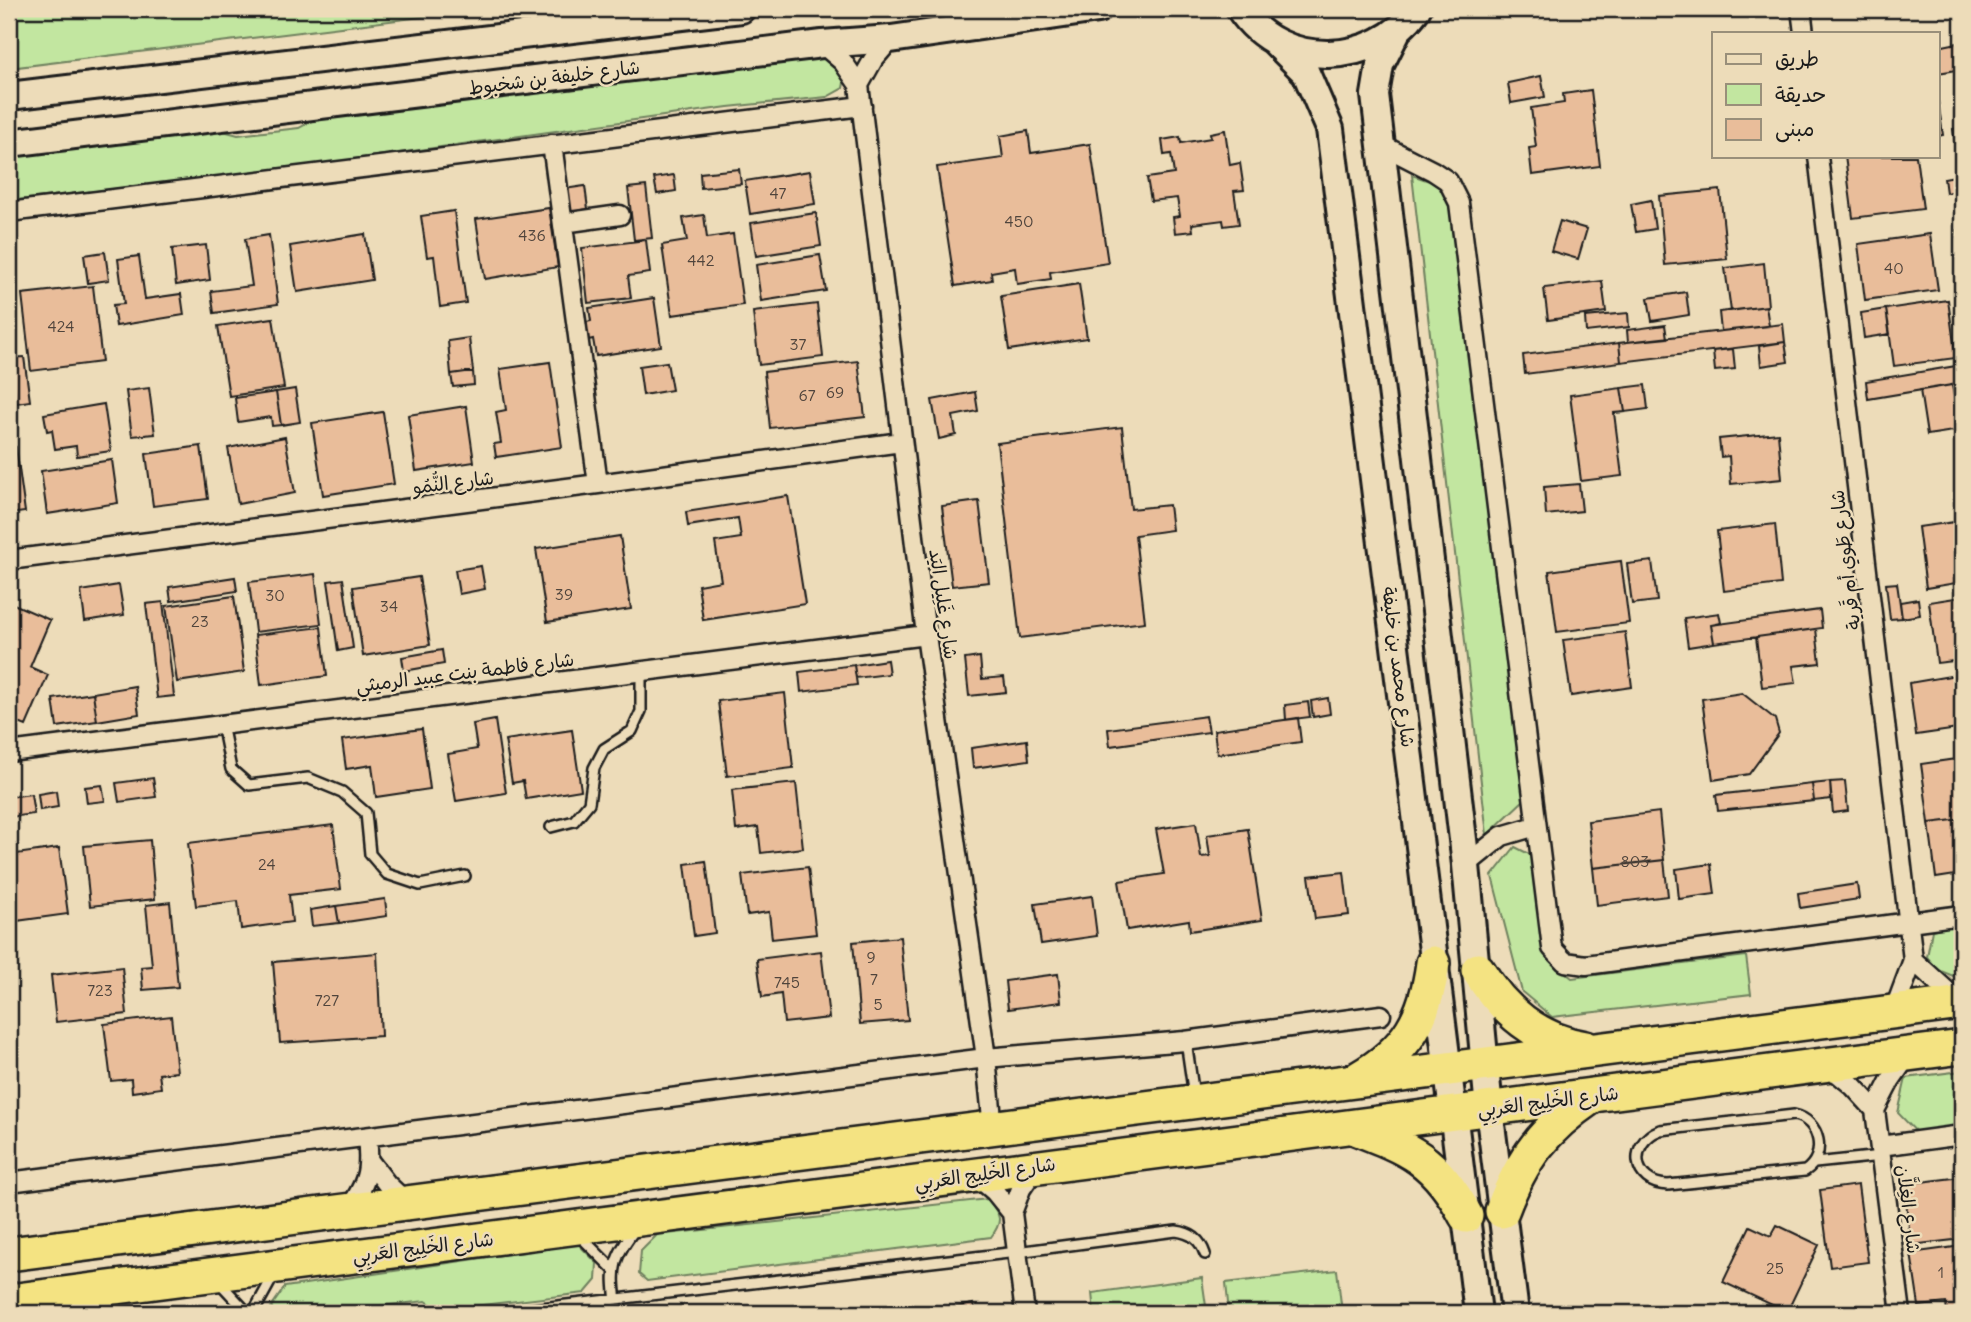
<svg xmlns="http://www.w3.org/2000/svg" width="1971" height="1322" font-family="Delius,'Playpen Sans Arabic',sans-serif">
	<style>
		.green { fill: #c2e6a0; stroke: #6f815e; stroke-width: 2 }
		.building { fill: #e9bd9a; stroke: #1c1c1c; stroke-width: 2 }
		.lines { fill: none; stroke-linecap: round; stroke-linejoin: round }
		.lane-casing { stroke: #1c1c1c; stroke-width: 14 }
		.street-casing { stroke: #1c1c1c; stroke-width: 23 }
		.secondary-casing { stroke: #1c1c1c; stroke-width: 32 }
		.highway-casing { stroke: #1c1c1c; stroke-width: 38 }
		.lane { stroke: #eddcb9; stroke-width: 9 }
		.street { stroke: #eddcb9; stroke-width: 18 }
		.secondary { stroke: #eddcb9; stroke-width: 26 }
		.highway { stroke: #f4e382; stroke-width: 33 }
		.labels { text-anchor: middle; stroke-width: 5; stroke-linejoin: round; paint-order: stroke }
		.number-label { font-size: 16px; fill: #4f443c }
		.street-label { font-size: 19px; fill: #1c1c1c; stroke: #eddcb9 }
	</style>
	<rect width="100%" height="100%" fill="#eddcb9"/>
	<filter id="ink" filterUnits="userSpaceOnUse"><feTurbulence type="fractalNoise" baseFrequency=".0143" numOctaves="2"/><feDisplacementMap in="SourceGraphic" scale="14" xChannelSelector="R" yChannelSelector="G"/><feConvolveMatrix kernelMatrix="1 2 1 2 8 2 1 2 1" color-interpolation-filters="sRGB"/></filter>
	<g filter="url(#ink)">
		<path class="green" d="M9,9h477l-477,59z
			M831,51l16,16 -4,21 -16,9 -99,10 -459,64 -260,30v-46l207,-26 22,6 61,-7 27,-15z
			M1412,175l35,12 78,612 -38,36z
			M1515,847l16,8 17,104 24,19 174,-22 5,38 -199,23 -30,-25 -30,-116z
			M1962,923v56h-1l-23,-9 -11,-13 5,-27z
			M1962,1071v64l-38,5 -26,-27 8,-35z
			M988,1199c12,16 16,21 3,38l-344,44 -8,-7 2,-23 16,-16z
			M578,1244l19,19 -1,17 -11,13 -145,17 -14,-9 -111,12h-39l-5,-6 14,-20z
			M1337,1270l4,34 -20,3 1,6h-93l-3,-30z
			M1202,1278l5,35h-113l-2,-20z"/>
		<path class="building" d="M1962,42v27l-24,4v-26z
			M1541,76l4,21 -34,6 -3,-20z
			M1591,90l9,76 -68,9 -3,-27 7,-1 -5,-39 33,-5 -1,-9z
			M1938,101l5,34 -5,1z
			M1962,127v61l-9,-59z
			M1225,130l5,35 10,-2 4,27 -10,1 5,33 -15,2 -1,-6 -31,4 1,7 -18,2 -2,-16 7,-1 -3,-18 -26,3 -4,-23 27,-4 -3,-20 -7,1 -2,-15 18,-3 1,6 30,-5 -1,-5z
			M1028,131l3,22 59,-9 18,119 -58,9 1,7 -34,5 -2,-16 -24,4 1,8 -37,6 -18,-119 66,-9 -3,-22z
			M1845,156h71l7,53 -70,9z
			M739,169l2,15 -40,4 -1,-15z
			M810,171l5,33 -65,10 -5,-33z
			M674,175l2,16 -19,3 -3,-16z
			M1960,175l2,15 -16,3 -2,-15z
			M585,186l3,23 -21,4 -3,-24z
			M646,186l6,52 -18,2 -6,-52z
			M1720,190l7,69 -62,6 -6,-69z
			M1651,200l4,29 -19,3 -5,-28z
			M549,208l9,59 -73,12 -9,-60z
			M454,211l12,92 -26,4 -6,-51 -7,1 -6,-41z
			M816,213l5,33 -65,10 -5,-33z
			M704,215l3,23 26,-4 10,71 -71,10 -10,-70 25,-4 -4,-23z
			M1560,221l27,8 -9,30 -27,-8z
			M1957,230h5v21h-2z
			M365,234l7,46 -75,12 -7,-46z
			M1930,234l8,56 -73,10 -7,-56z
			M269,235l9,69 -64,9 -3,-22 41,-5 -7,-47z
			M646,240l4,33 -22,3 3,22 -43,5 -6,-55z
			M206,245l4,35 -34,5 -4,-36z
			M105,252l4,28 -21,3 -4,-28z
			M820,255l6,36 -65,10 -5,-36z
			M139,256l6,43 36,-5 3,21 -68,11 -3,-21 11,-1 -6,-45z
			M1764,263l4,43 -37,5 -6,-43z
			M1602,281l4,31 -58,8 -4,-32z
			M1079,284l8,54 -78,12 -8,-54z
			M93,286l9,76 -71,9 -9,-77z
			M1686,292l3,23 -37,6 -4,-23z
			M654,298l7,48 -65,10 -3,-17 -9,2 -2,-18 9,-2 -2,-13z
			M1948,300l8,58 -62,8 -8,-57z
			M817,304l6,53 -64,8 -6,-53z
			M1766,306l3,20 -48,5 -2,-19z
			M1886,309l4,25 -26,4 -3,-25z
			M1628,313l1,14 -43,5 -1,-15z
			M273,318l11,70 -55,8 -11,-70z
			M1783,324l2,18 -164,20 -2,-19z
			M1665,325l2,13 -39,4 -1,-12z
			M469,338l4,33 -22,3 -3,-33z
			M1785,342l3,20 -27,4 -2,-20z
			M1619,343l2,19 -96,12 -2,-19z
			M1733,349l2,20 -20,2 -2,-20z
			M24,357l6,44 -14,2 -5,-45z
			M858,361l7,56 -95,11 -6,-56z
			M550,362l12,85 -66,10 -2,-13 7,-1 -5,-31 10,-2 -6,-41z
			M667,362l5,28 -29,5 -4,-29z
			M1962,365v64l-2,1 -8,-45 -84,14 -2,-18z
			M473,371l1,14 -21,2 -2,-13z
			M1645,385l3,24 -23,3 -4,-24z
			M1952,385l8,45 -33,5 -7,-45z
			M149,388l6,46 -23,2 -6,-45z
			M1621,388l4,24 -11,1 8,63 -41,5 -11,-86z
			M295,389l5,33 -19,3 -5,-33z
			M276,392l5,33 -9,1 -1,-9 -33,5 -3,-24z
			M975,392l3,19 -25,5 3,19 -17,4 -7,-39z
			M104,404l7,47 -34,5 -1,-10 -21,3 -3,-19 -5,1 -3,-17z
			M466,406l8,56 -58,9 -8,-56z
			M383,412l11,72 -71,11 -11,-72z
			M1122,427l9,82 38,-4 3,25 -37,5 10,87 -125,16 -23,-195z
			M1778,433l4,46 -51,5 -2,-28 -8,1 -2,-18z
			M285,437l10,56 -57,11 -10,-56z
			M201,446l7,53 -55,7 -7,-52z
			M16,447l9,65 -16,2v-66z
			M112,460l6,43 -71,11 -6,-43z
			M1579,484l3,27 -36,4 -2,-28z
			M788,496l17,108 -102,16 -5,-35 23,-4 -6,-39 26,-4 -3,-20 -50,8 -2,-14z
			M979,501l10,81 -37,4 -10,-80z
			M1962,521v61l-36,6 -8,-61z
			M1775,524l6,60 -57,7 -7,-60z
			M620,536l11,73 -84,13 -11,-73z
			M1621,561l8,62 -72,9 -8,-61z
			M1652,561l5,40 -25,3 -5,-40z
			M481,566l4,23 -26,5 -4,-24z
			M315,574l6,50 -66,8 -6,-50z
			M235,577l2,14 -66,10 -2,-14z
			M419,577l11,68 -67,11 -10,-69z
			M343,579l10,69 -15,3 -10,-70z
			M1897,583l5,35 -12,1 -4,-35z
			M119,585l5,30 -39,6 -4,-30z
			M234,596l10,76 -67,10 -11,-76z
			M1962,597v63l-25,3 -8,-61z
			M1918,599l2,16 -18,3 -2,-16z
			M9,602l41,18 -20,47 18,8 -22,51 -17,-7z
			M163,602l11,94 -17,2 -11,-94z
			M1820,610l2,18 -108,15 -3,-18z
			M1719,613l2,10 -10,2 3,18 -26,4 -4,-29z
			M321,627l6,49 -66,9 -6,-50z
			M1816,629l4,34 -27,3 3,17 -34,4 -6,-50z
			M1625,632l7,55 -61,9 -8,-56z
			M442,650l2,14 -40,7 -2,-14z
			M980,657l2,22 22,-2 2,15 -37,4 -4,-37z
			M887,660l2,14 -33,4 -2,-13z
			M854,665l3,20 -56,7 -2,-20z
			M1962,674v44l-6,1 2,10 -42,6 -7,-52z
			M135,686l4,28 -42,7 -4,-28z
			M93,693l4,28 -40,6 -4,-28z
			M785,693l8,75 -66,8 -9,-75z
			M1742,693l33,26 4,14 -30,41 -36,6 -11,-81z
			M1328,698l2,16 -17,3 -2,-16z
			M1308,702l2,15 -24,3 -1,-15z
			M1206,716l3,16 -99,14 -2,-17z
			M1298,718l3,24 -84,12 -3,-24z
			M495,720l11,73 -50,8 -8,-47 29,-5 -4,-25z
			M422,729l8,60 -54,8 -4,-32 -26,4 -4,-29z
			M572,730l9,60 -55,9 -3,-18 -11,2 -7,-43z
			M1027,740l2,20 -56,8 -2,-20z
			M1956,759l6,60 -33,4 -8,-59z
			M153,778l3,19 -37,5 -3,-19z
			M1845,781l3,30 -15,2 -3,-31z
			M1830,782l1,17 -17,2 -2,-17z
			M796,783l7,65 -42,5 -3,-26 -22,3 -4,-40z
			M1812,784l2,17 -96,10 -2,-16z
			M102,785l3,16 -18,2 -2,-16z
			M56,791l2,16 -18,3 -2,-16z
			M31,794l3,20 -25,3v-20z
			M1659,812l5,48 -71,8 -5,-47z
			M1962,819v55l-26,4 -7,-55z
			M1196,823l5,34 9,-1 -3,-21 41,-6 14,91 -72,11 -1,-11 -62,10 -8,-49 45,-7 -8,-45z
			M333,825l8,64 -52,6 3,27 -51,7 -3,-28 -42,5 -8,-63z
			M150,840l5,59 -65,7 -6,-60z
			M59,848l9,66 -59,8v-67z
			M1664,860l4,36 -71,9 -4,-37z
			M706,861l9,72 -21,3 -9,-72z
			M1711,864l4,30 -36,5 -3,-30z
			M808,867l8,67 -44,5 -3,-27 -22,3 -5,-40z
			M1344,872l5,43 -34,4 -6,-43z
			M1857,884l2,15 -59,9 -2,-15z
			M1092,896l5,40 -56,8 -6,-40z
			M385,899l2,17 -48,7 -3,-17z
			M170,902l8,85 -35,3 -2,-23 11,-1 -6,-61z
			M336,906l3,17 -27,3 -2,-16z
			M900,937l8,83 -48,4 -7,-82z
			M821,951l8,67 -45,5 -3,-29 -19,3 -5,-38z
			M377,953l4,83 -101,7 -7,-81z
			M122,967l5,47 -71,8 -5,-47z
			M1058,974l3,28 -53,7 -3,-28z
			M171,1016l6,56 -18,2 2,14 -29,4 -1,-13 -20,2 -7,-57z
			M1962,1177v62l-51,6 -7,-61z
			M1858,1185l10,77 -38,5 -10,-77z
			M1777,1225l42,20 -32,67 -64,-30 27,-56 21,10z
			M1962,1246v65l-15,2 -1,-10 -27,3 -8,-53z
			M973,1304l2,9h-49v-1z"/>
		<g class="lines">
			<defs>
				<path id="lane" d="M222,724l9,45 18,16 59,-7 34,14 24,21 4,41 17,20 33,11 45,-9
					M551,827l23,-6 15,-18 5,-35 10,-19 28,-18 9,-20v-40
					M1186,1041l8,55
					M1794,1115c26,5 34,41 11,56l-137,14c-36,-1 -41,-42 -8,-55z
					M1815,1163l66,-7
					M579,1235l34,34
					M219,1282l29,31
					M253,1313l21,-38
					M498,1313l519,-61 159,-21c15,2 24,8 29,23
					M617,1313c-4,-42 -8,-51 20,-86"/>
				<path id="street" d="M1801,9l3,24
					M822,44l21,18 16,23 67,550 60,423 7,70
					M859,85l14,-25 18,-21
					M552,144l46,340
					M1382,145l51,26 15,10 11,22 93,745 13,14 21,3 376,-50
					M1818,156l95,804 -19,51
					M9,212l853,-106
					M563,223l57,-8
					M9,560l589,-76 303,-42
					M9,752l917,-117
					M1466,865l36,-29 34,-10
					M1913,960l46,42
					M1828,1065l25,21 22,24
					M1880,1146l82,-11
					M370,1162l17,22 20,19
					M975,1175l20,17 17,21
					M9,1182l977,-124 199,-17 196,-26
					M348,1211c19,-29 23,-39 19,-73
					M1025,1313l-13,-100 9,-24 15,-22
					M1901,1313l-26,-203 15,-29 18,-26"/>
				<path id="secondary" d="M1240,9c41,62 136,58 177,0
					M1397,31l-17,34 -5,30 91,770 23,244 26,204
					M1273,40l33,33 24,56c50,395 99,789 148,1184
					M9,96l732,-87
					M9,143l813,-99 69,-5 207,-30"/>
				<path id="highway" d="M1478,970c24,40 60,71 108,78
					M1359,1078c49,-28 67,-61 74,-115
					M1353,1127c57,22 83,32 113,89
					M1502,1211c20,-53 42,-82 89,-114
					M9,1254l1953,-251
					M9,1301l1953,-254"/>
			</defs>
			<use href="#lane" class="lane-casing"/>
			<use href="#street" class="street-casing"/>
			<use href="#secondary" class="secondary-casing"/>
			<use href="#highway" class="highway-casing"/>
			<use href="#lane" class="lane"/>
			<use href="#street" class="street"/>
			<use href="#secondary" class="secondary"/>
			<use href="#highway" class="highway"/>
		</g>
	</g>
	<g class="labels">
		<g class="number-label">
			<text x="778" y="199">47</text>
			<text x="1019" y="227">450</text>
			<text x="532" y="241">436</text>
			<text x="701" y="266">442</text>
			<text x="1894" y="274">40</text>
			<text x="61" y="332">424</text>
			<text x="798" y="350">37</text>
			<text x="835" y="398">69</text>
			<text x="807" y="401">67</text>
			<text x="564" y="600">39</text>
			<text x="275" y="601">30</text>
			<text x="389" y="612">34</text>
			<text x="200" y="627">23</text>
			<text x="1635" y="867">803</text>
			<text x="267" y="870">24</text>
			<text x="871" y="963">9</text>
			<text x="874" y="985">7</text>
			<text x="787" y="988">745</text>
			<text x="100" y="996">723</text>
			<text x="327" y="1006">727</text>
			<text x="878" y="1010">5</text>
			<text x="1775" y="1274">25</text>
			<text x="1941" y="1278">1</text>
		</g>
		<g class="street-label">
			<text transform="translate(554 77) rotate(-7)" y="7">شارع خليفة بن شخبوط</text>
			<text transform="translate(453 482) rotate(-7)" y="7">شارع النُّمُو</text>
			<text transform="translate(1845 560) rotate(-97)" y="7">شارع طَوي أم قَرية</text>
			<text transform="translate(944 604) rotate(82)" y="7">شارع غَلِيل اليَد</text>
			<text transform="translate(1399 667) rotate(83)" y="7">شارع محمد بن خليفة</text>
			<text transform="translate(465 672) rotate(-7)" y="7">شارع فاطمة بنت عبيد الرميثي</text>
			<text transform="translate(1548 1101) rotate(-7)" y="7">شارع الخَلِيج العَربِي</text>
			<text transform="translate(985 1173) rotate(-8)" y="7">شارع الخَلِيج العَربِي</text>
			<text transform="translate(1909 1209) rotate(83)" y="7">شارع الغِلاَّن</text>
			<text transform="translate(423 1247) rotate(-7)" y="7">شارع الخَلِيج العَربِي</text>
		</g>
	</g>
	<rect width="1971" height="1322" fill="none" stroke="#eddcb9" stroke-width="35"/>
	<rect x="18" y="18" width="1936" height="1287" fill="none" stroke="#1c1c1c" stroke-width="2.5" filter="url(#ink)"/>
	<rect x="1712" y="32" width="228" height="126" fill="#eddcb9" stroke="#998f7a" stroke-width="2"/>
	<rect x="1726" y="54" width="35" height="10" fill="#eddcb9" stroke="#998f7a" stroke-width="2"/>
	<text x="1775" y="66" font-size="21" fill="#1c1c1c">طريق</text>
	<rect x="1726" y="84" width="35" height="21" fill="#c2e6a0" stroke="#998f7a" stroke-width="2"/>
	<text x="1775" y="102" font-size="21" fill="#1c1c1c">حديقة</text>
	<rect x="1726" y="119" width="35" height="21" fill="#e9bd9a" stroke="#998f7a" stroke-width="2"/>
	<text x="1775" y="136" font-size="21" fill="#1c1c1c">مبنى</text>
</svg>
